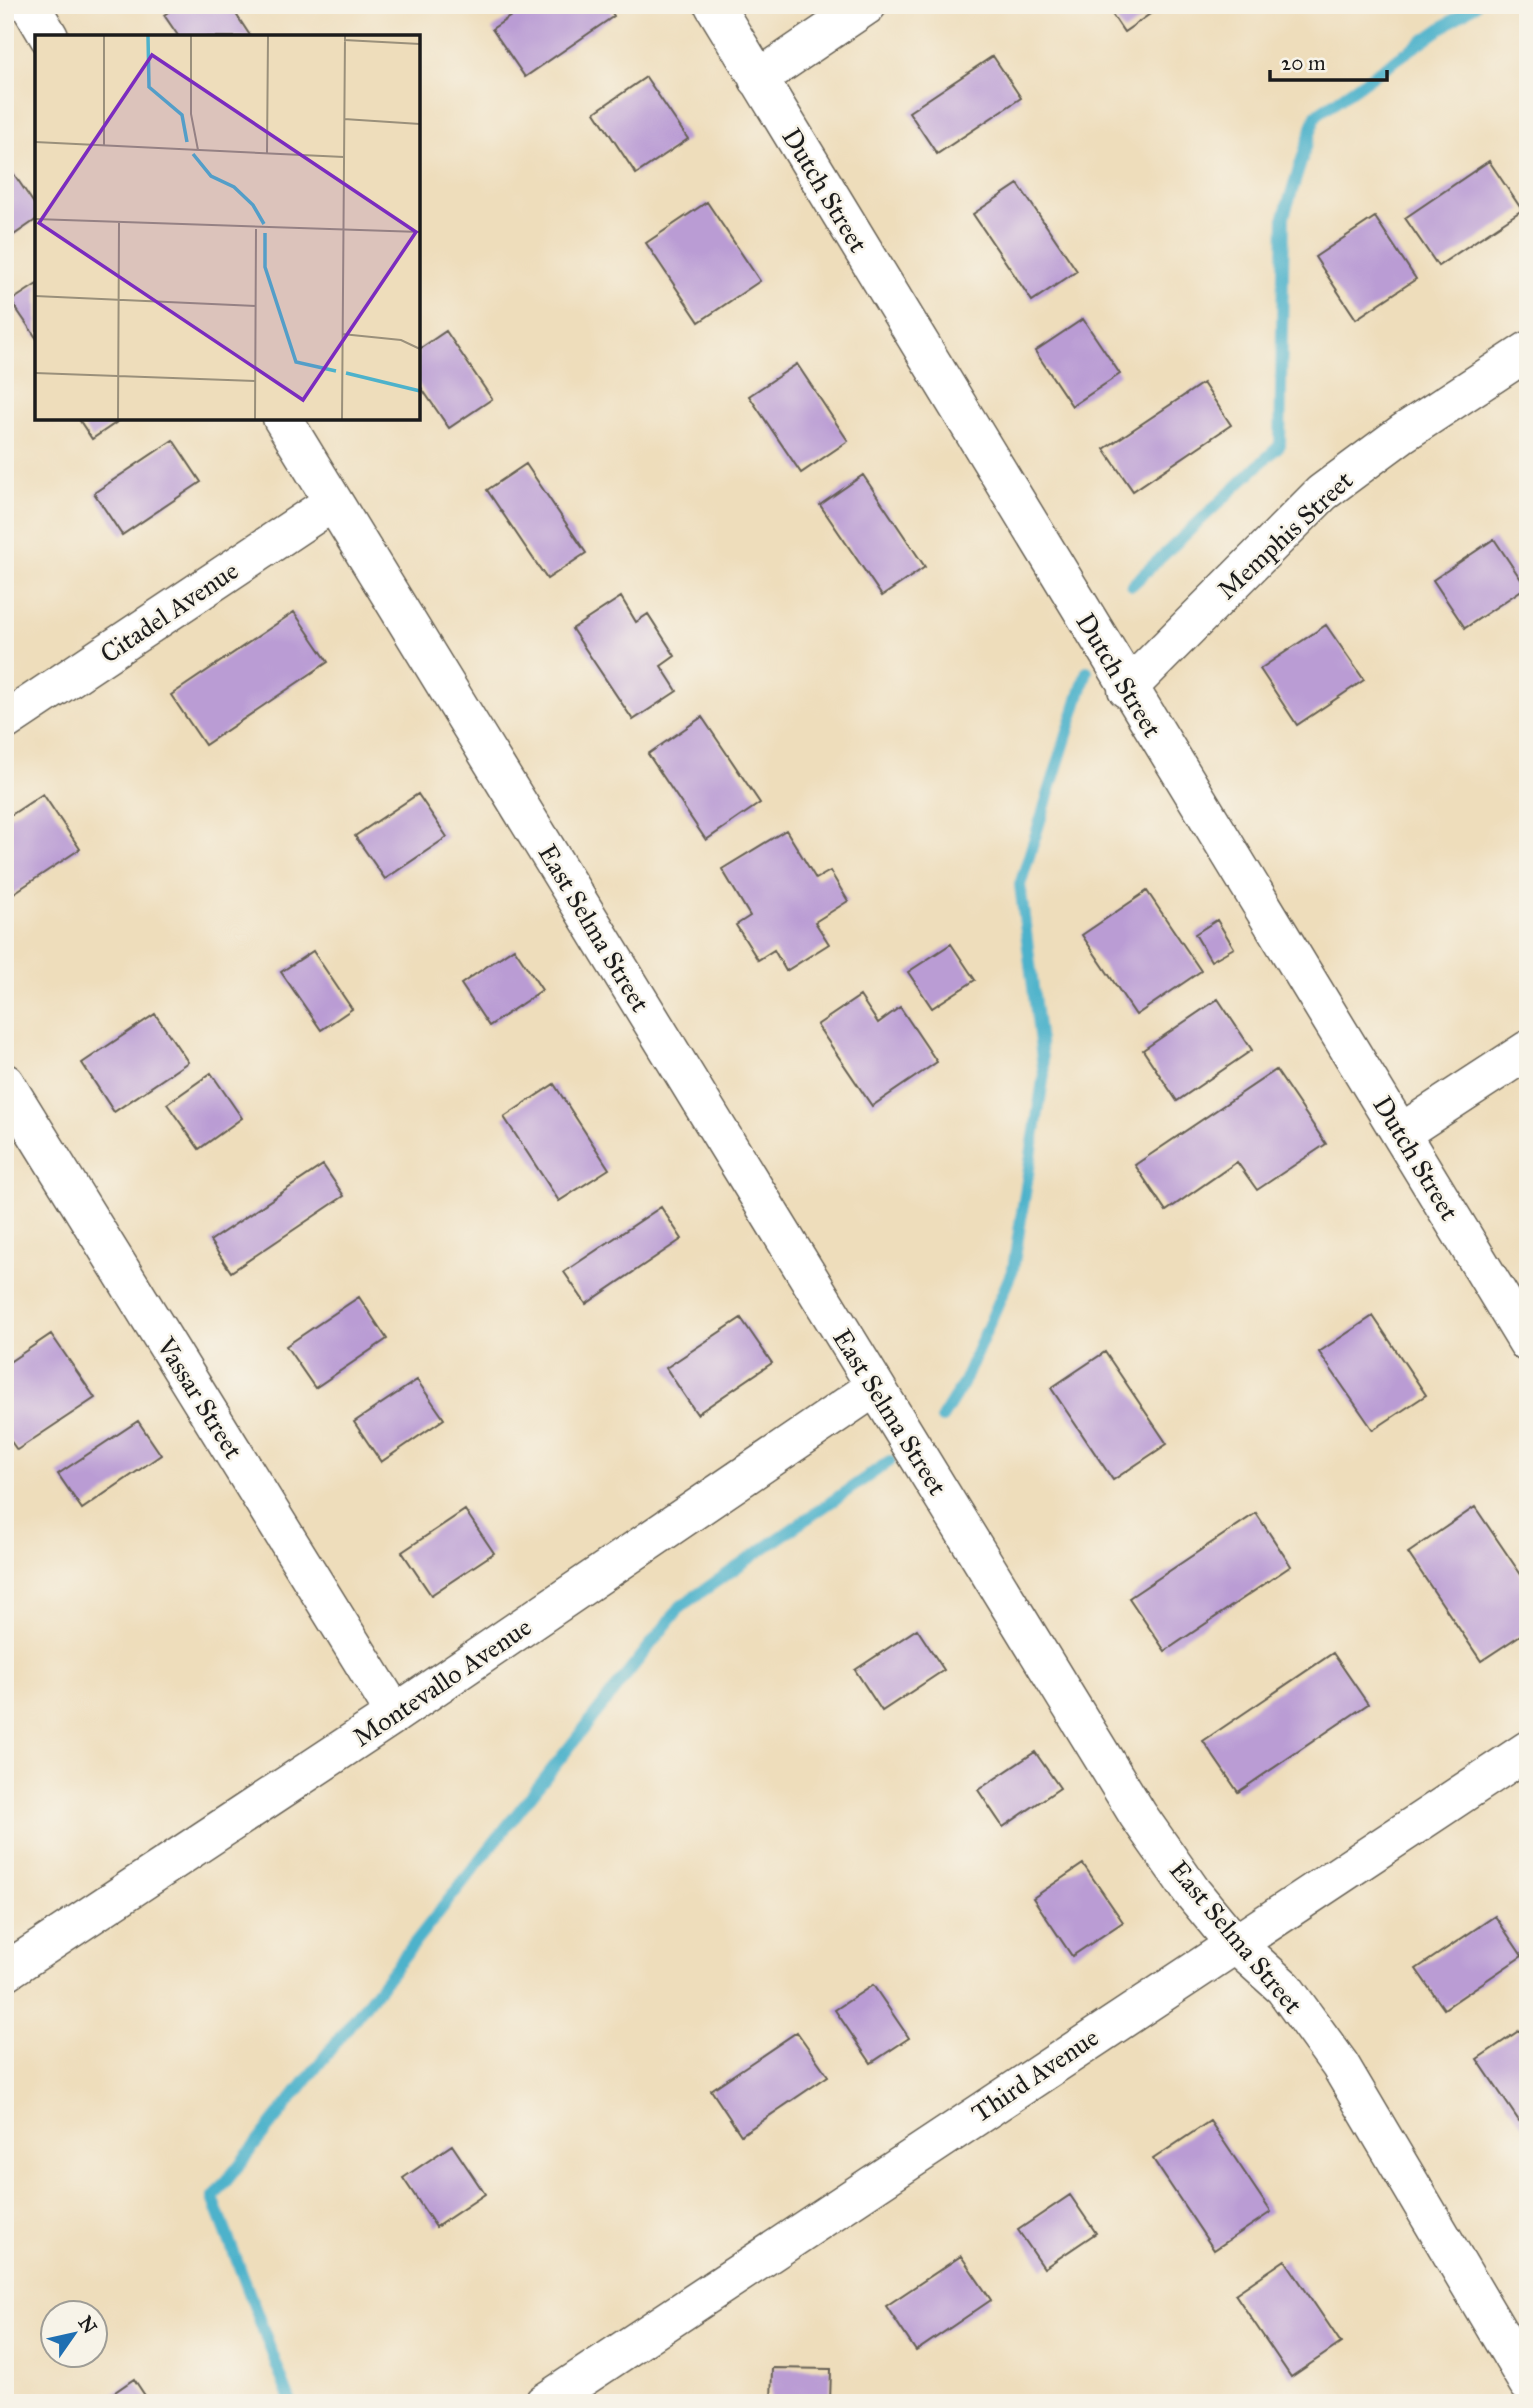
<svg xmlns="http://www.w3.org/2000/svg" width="1533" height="2408" font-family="'IM FELL Great Primer',serif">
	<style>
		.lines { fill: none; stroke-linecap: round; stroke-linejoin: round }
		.stream { stroke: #4db2cb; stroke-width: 12 }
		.building { fill: #ba9cd4 }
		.minor-casing { stroke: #666054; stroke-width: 41 }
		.minor { stroke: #fff; stroke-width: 38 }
		.labels { text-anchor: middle; stroke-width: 5; stroke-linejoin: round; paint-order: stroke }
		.street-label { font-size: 26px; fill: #1c1c1c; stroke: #f7f3e8 }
		.inset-river { fill: none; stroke: #4db2cb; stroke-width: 3.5 }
		.inset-road { fill: none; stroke: #9a907b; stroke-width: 2 }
		.view { fill: #7b2cbf; fill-opacity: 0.15; stroke: #7b2cbf; stroke-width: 3.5 }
		.inset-edge { fill: none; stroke: #1c1c1c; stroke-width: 3.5 }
	</style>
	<rect width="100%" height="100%" fill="#f7f3e8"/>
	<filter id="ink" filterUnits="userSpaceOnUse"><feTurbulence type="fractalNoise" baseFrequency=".0143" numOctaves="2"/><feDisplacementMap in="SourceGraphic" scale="14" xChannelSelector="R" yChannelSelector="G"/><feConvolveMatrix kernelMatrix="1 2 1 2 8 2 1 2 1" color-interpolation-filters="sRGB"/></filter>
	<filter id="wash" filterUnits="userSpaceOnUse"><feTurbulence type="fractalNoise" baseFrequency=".00686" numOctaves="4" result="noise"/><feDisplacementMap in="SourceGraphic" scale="28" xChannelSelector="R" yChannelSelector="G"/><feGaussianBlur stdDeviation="1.57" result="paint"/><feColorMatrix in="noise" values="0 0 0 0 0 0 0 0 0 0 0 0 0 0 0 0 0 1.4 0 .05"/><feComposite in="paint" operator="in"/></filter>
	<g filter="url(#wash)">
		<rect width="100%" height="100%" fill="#edb"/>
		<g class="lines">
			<path class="stream" d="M1132,585l148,-140 4,-229 32,-101 159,-110
				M942,1418l21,-34 50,-115 31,-195 -24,-189 67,-214
				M291,2403l-78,-205 468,-592 209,-145"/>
		</g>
		<g id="blocks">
			<path class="building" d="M178,5h52l21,32h-72l-15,-22z
				M527,5h80l7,11 -89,61 -33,-48z
				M1106,5h57l-39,27z
				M993,56l28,42 -84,56 -28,-42z
				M646,77l42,62 -52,35 -41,-62z
				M5,161l32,47v11l-32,22z
				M1489,161l33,49 -84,56 -33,-48z
				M1018,184l59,87 -45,30 -59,-87z
				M707,202l53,79 -61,41 -53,-79z
				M1375,217l41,62 -60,40 -41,-62z
				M37,284v55l-26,-38z
				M1083,319l37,55 -48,32 -37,-55z
				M446,331l46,68 -43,29 -31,-45v-33z
				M797,364l51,77 -47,32 -52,-77z
				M1203,383l28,42 -98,66 -29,-42z
				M78,418h45l-31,21z
				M173,440l28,42 -79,53 -28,-42z
				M526,464l60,89 -39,26 -60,-89z
				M863,475l62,92 -43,29 -62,-91z
				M1494,539l32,48 -61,41 -32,-48z
				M621,597l15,25 12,-8 27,42 -14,10 16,25 -44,29 -61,-91z
				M294,612l34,50 -123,83 -34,-50z
				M1326,625l38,55 -67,45 -37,-56z
				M702,717l58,86 -54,37 -58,-86z
				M43,794l37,55 -75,50v-80z
				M418,794l29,43 -62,42 -30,-43z
				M786,830l30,49 14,-8 18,30 -33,21 14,22 -43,27 -12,-21 -16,10 -22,-35 14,-9 -28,-47z
				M1147,891l54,80 -65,44 -54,-80z
				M1217,920l17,28 -23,13 -16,-27z
				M951,944l24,36 -43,28 -24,-36z
				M514,948l28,42 -53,36 -28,-42z
				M313,951l39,58 -31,21 -40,-58z
				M860,996l18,27 22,-16 37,55 -65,44 -55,-81z
				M1218,999l34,51 -75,51 -34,-51z
				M155,1014l33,48 -74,50 -32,-49z
				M1276,1070l50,74 -69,46 -20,-28 -71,49 -31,-46z
				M211,1073l31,45 -43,31 -32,-45z
				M554,1084l55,85 -50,32 -55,-84z
				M323,1165l21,31 -113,76 -21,-31z
				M661,1207l21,32 -96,65 -22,-32z
				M359,1297l28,42 -72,49 -29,-42z
				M1373,1316l53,79 -53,35 -54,-78z
				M741,1318l31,45 -75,51 -31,-46z
				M51,1334l44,64 -78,52 -12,-17v-68z
				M1105,1352l62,92 -54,36 -62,-92z
				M417,1380l27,39 -63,43 -27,-40z
				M138,1421l23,34 -79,54 -24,-35z
				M1475,1507l53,78v45l-47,31 -73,-108z
				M465,1510l29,43 -63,42 -29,-43z
				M1256,1513l35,53 -126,85 -36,-53z
				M917,1629l27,41 -62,41 -27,-41z
				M1333,1653l35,51 -130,88 -35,-51z
				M1035,1752l25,36 -57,39 -25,-37z
				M1083,1864l40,58 -51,34 -39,-58z
				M1495,1916l27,40 -78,53 -28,-40z
				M873,1985l36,53 -38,25 -36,-53z
				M1520,2030l8,12v92l-51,-75z
				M797,2032l31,44 -87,59 -30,-45z
				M1210,2121l61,91 -57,38 -61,-91z
				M452,2145l33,49 -49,33 -33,-49z
				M1070,2195l26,38 -52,35 -26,-38z
				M961,2256l30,44 -75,51 -30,-45z
				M1285,2260l56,83 -50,34 -56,-83z
				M772,2368l59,1 -1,34h-59z
				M134,2379l16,24h-51z"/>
		</g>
	</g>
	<g filter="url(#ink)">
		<use href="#blocks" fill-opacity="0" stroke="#666054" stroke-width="2"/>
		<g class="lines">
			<defs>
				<path id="minor" d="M30,5l19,32
					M714,5l814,1338
					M758,79l109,-74
					M282,418l856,1397 54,77 42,51 50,45 56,77 188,318
					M1127,689l195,-196 81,-60 125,-82
					M5,721l328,-219
					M5,1083l390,631
					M1401,1133l127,-83
					M5,1972l390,-258 480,-327
					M544,2403l984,-653"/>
			</defs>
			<use href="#minor" class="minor-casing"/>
			<use href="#minor" class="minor"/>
		</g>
	</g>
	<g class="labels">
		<g class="street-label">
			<text transform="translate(825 190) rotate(59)" y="9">Dutch Street</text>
			<text transform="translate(1285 535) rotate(-43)" y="9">Memphis Street</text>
			<text transform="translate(169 612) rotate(-34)" y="9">Citadel Avenue</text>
			<text transform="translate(1119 675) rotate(59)" y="9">Dutch Street</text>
			<text transform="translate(594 928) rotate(59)" y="9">East Selma Street</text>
			<text transform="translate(1416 1158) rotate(59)" y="9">Dutch Street</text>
			<text transform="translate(200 1398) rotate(58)" y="9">Vassar Street</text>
			<text transform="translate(890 1412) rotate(58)" y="9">East Selma Street</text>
			<text transform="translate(442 1682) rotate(-34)" y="9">Montevallo Avenue</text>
			<text transform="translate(1236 1937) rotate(50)" y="9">East Selma Street</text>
			<text transform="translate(1035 2075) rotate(-34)" y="9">Third Avenue</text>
		</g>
	</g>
	<g transform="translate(35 35)">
		<rect width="385" height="385" fill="#edb"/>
		<path class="inset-river" d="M113,1l1,51 33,28 5,27M158,119l18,22 23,11 19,18 11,19M230,198v34l31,95 40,9M311,338l74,18"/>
		<path class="inset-road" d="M156,1v78l7,36M309,5l76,4M309,84l76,5M0,107l309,15M69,110v-109M232,118l1,-117M0,184l385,13M0,261l221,10M307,299l59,6 19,9M0,338l220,8M83,384l1,-196M220,384l1,-190M307,384l3,-383"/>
		<path class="view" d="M117,20l264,177 -113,168 -264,-177z"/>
		<rect width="385" height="385" class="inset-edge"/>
	</g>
	<rect width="1533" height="2408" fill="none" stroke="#f7f3e8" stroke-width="28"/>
	<g transform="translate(74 2334) rotate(56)"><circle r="33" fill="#f7f3e8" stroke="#9f9d96" stroke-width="2"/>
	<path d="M0-5L12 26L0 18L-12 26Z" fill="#1f6fb2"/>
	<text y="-10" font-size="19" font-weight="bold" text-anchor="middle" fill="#1c1c1c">N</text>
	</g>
	<path d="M1270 70v10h117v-10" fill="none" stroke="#1c1c1c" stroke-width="3.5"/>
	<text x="1281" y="70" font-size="21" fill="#1c1c1c" stroke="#f7f3e8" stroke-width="5" paint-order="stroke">20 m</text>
</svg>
